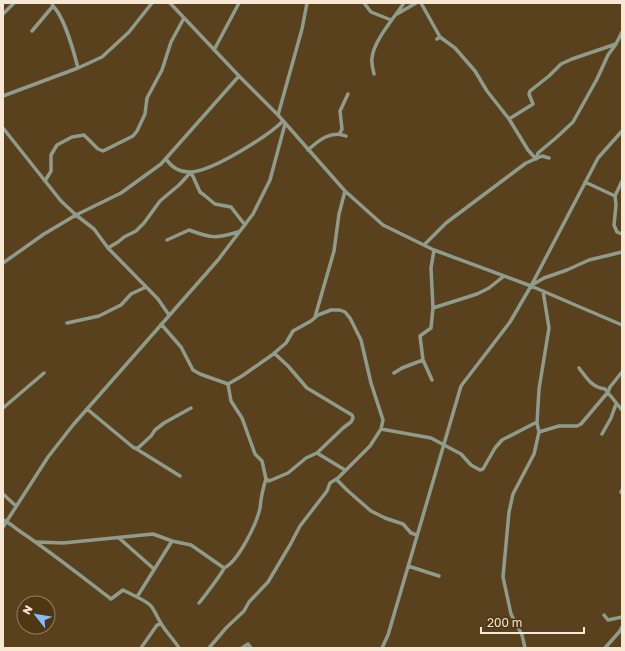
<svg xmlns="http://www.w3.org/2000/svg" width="625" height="651" font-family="'Golos Text',sans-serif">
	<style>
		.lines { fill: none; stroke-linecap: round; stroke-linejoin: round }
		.minor { stroke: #909c8b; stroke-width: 3.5 }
	</style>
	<rect width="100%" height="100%" fill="#59411e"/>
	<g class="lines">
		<path class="minor" d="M170,3l69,73 39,39 67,76 38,34 51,25 97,36 91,39
			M364,3l7,9 20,8
			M421,3l19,34 -3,2
			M53,6c11,11 21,46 25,62
			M3,14l11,-11
			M397,14l19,-11
			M32,31l21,-25 -1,-3
			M440,37l15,11 20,23 12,20 22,28
			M214,50l25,-47
			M374,74c-1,-5 -3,-11 -2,-16 2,-18 22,-40 32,-55
			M3,96l75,-28 24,-11 27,-25 23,-29
			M278,115l24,-86 5,-26
			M3,128l58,73 15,14 18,14 14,19 50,51 11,16
			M340,133l2,-4 -2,-18 8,-17
			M308,150c11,-10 23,-20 38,-14
			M166,159c6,9 13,13 23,13 21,1 79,-36 94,-51
			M536,159l-8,-9 -19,-31 24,-15 -4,-10 1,-3 19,-15 12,-12 11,-5 44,-15
			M536,159l2,-6 19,-16 16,-15 24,-43 11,-24 8,-11 6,-12
			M45,181l6,-10v-16l6,-10 15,-8 12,-2 14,14 5,2 30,-15 4,-5 8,-17 2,-16 15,-28 9,-28 13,-24
			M622,181l-7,15 1,9 -2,20 3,7 5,2
			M585,182l30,14
			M167,240l22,-10c22,8 26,9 49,2
			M424,245l22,-22 80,-60 16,-7 7,2
			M108,248l10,-6 6,-5 12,-6 8,-8 16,-22 19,-16 12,-13 9,20 4,3 11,9 16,3 14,18
			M3,263l41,-29 32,-19 45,-22 40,-29 78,-88
			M532,285l12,-7 23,-8 22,-10 33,-8
			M433,308l44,-14 12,-6 15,-12
			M315,317l19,-66 5,-37 6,-23
			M67,323l32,-7 22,-11 10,-11 15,-7
			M161,324l20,23 12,23 7,4 28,10
			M274,353l14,13 19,22 45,27 1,3 -2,4 -8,6 -26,25
			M423,360l-3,-24 11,-8 2,-20 -2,-40 3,-18
			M579,368c7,9 13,20 26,21l17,21
			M394,373l8,-5 21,-8 9,20
			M3,408l41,-35
			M87,409l41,34 6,5h4l13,-12 4,-6 9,-7 27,-15
			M539,432l20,-6h18l4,-2 27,-32 2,-5 12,-15
			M602,434l9,-16 5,-14
			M135,448l45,28
			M266,479l-4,-18 -7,-7 -13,-36 -11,-17 -3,-17 14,-8 30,-21 14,-12 7,-12 18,-10 7,-6 13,-5h9l5,2 5,6 11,22 10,43 12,37 -2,9
			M336,479l12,12 23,20 14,7 18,6 8,9 6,2
			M621,492l1,-2
			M3,494l13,12
			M3,520c6,2 12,8 18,12 31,21 60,44 90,67l12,-9 14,7 35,-56
			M3,527l45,-70 25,-32 145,-165 35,-46 17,-34 15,-56
			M119,538l35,31
			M36,542l27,1 90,-9 19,7 19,4 33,23c14,-6 33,-45 36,-60 1,-10 3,-20 6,-29l3,2 19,-8 18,-15 11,-5 28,17
			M408,566l31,10
			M137,597c20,10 14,11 25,28 5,8 12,15 17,23
			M199,603c5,-6 24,-31 25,-35
			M604,615l4,5 14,-3
			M141,648l16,-23 4,-1
			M209,648l17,-20 18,-17 5,-9 19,-20 22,-37 10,-19 27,-35 3,-8 8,-5 32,-32 11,-17 50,9 30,16 10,11 9,5 3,-1 12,-21 7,-8 33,-17h2
			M242,648l6,-4 3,4
			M382,648l6,-13 73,-249 49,-64 21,-36 67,-128 24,-27
			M525,648l-3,-13 -11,-21 -8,-37 6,-65 4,-18 21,-40 5,-22 -2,-9 2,-34 10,-61 -6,-37
			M605,648l15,-17 2,-4"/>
	</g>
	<rect width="625" height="651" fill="none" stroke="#f6e8d5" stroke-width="8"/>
	<g transform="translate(36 615) rotate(301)"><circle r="19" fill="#4e3712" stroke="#917e60"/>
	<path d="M0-3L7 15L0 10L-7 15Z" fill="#89bafc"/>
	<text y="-6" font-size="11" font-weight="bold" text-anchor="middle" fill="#f6e8d5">N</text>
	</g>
	<path d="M481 627v6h103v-6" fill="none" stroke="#f6e8d5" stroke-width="2"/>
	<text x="487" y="627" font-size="12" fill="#f6e8d5" stroke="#4e3712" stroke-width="3" paint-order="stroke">200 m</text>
</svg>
